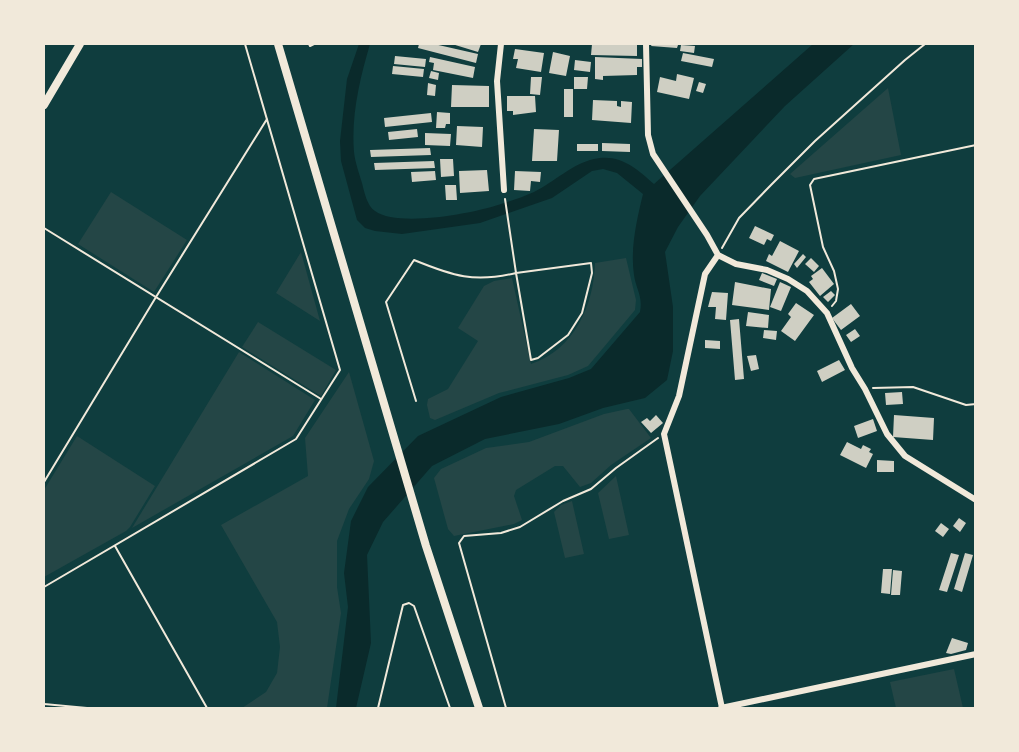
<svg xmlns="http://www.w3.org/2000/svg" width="1019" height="752" font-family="'Fira Sans',sans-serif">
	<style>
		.green { fill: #244646 }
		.water { fill: #0a2a2b }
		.building { fill: #cfcfc3 }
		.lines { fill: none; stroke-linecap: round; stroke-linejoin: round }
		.path { stroke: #f1e9da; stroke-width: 2 }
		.minor { stroke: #f1e9da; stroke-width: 6 }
		.tertiary { stroke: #f1e9da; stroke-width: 8 }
		.secondary { stroke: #f1e9da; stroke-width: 8 }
	</style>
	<rect width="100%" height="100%" fill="#0f3d3e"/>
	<path class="green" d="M888,88l13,67 -106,23 -5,-4z
		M111,192l76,48 -33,52 -76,-48z
		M301,252l19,69 -44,-28z
		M626,258l10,42 -1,10 -47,56 -20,9 -69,18 -64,27 -5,-2 -3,-13 1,-6 20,-10 30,-48 -20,-13 26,-42 10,-5 18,-3 19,86c43,-14 63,-59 64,-101z
		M258,322l78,48 -15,26 -79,-49z
		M239,352l76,48 -22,36 -161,92z
		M349,372l25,89 -5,18 -20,30 -12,32v46l4,26 -14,95h-85l24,-16 11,-19 3,-26 -3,-25 -56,-97 87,-49 -3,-38z
		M627,409h2l22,29 -40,27 -20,18 -11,4 -17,-21h-8l-39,24 -2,6 8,24 -8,4 -60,12 -6,-7 -14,-51 7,-9 45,-21 43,-6 75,-28z
		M77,436l78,50 -25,41 -4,4 -82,46v-87z
		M616,476l13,59 -20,4 -11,-46z
		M572,501l12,53 -19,4 -11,-46 7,-7z
		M954,669l9,39h-67l-6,-26z"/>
	<path class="water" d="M359,44h11c-10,34 -19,71 -16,108 1,10 5,21 8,31 2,8 5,23 13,28 23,17 102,2 129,-8 10,-3 21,-7 30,-11 20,-10 38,-28 60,-33 26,-6 43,10 60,25l159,-140h41l-69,62 -85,90 -22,31 -13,25 8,55v44l-6,29 -22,18 -42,10 -44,16 -74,15 -53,27 -49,56 -16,33 4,88 -15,65h-20l12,-101 -4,-34 7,-52 17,-34 50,-51 83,-39 68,-19 22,-9 49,-57c3,-16 -4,-23 -6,-37 -4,-27 3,-56 9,-81l-26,-21 -14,-4 -11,2 -40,27 -72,25 -78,11 -27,-3 -10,-3 -8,-8 -16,-59 -1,-20 7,-62z"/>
	<path class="building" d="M419,44h15l44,10 -2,9 -58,-15z
		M452,44h29l-3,8z
		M592,44h45v12l-46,-1z
		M652,44h22l4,1 -1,3 -26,-2z
		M681,45l14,1 -1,7 -14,-2z
		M515,49l29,4 -3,19 -25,-4 2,-9h-5z
		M553,52l17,4 -4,20 -17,-3z
		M683,53l31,6 -2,8 -31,-6z
		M395,56l31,3 -1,8 -31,-3z
		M430,57l45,10 -2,11 -40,-8 1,-7 -5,-1z
		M595,57l47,2v8h-5v8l-34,1v4l-8,-1z
		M575,60l16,2 -1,10 -16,-2z
		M393,66l31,3 -1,8 -31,-3z
		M431,71l8,2 -1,7 -9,-2z
		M677,74l17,4 -5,21 -32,-7 3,-15 16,4z
		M531,77h11l-2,18 -10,-1z
		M574,77h14l-1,12h-13z
		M699,82l7,2 -3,9 -7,-2z
		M428,83l8,2 -1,11 -8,-1z
		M452,85l37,1v21h-38z
		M564,89h9v28h-9z
		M507,96h28l1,16 -23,3v-4h-6z
		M593,100l24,1v5l4,1v-6l11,1 -1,21 -39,-3z
		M437,112l13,1v11h-4l-1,4h-9z
		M431,113l1,9 -47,5 -1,-9z
		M457,126l26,1 -1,20 -26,-2z
		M417,129l1,8 -29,3 -1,-8z
		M534,129l25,1 -2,31h-25z
		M425,133l26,1 -1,12 -25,-1z
		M602,143l28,1v8l-28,-1z
		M577,144h21v7h-21z
		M430,148l1,7 -60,2 -1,-7z
		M440,159h13l1,17 -13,1z
		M434,161l1,7 -60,2 -1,-7z
		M487,170l2,21 -29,2 -1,-22z
		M435,171l1,9 -24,2 -1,-10z
		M515,171l26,1 -1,10 -9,-1 -1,10 -16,-1z
		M445,185h11l1,15h-11z
		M755,226l19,9 -3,6 -4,-2 -3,6 -15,-7z
		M780,241l19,10 -11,21 -22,-11 3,-7 3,2z
		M803,254l3,3 -9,11 -3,-4z
		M811,258l8,8 -5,6 -9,-8z
		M822,268l12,16 -14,12 -11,-14 4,-3 -2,-3z
		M762,273l15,6 -3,7 -15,-6z
		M735,282l36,7 -2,21 -37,-5z
		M780,282l11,5 -10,24 -11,-4z
		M831,291l4,4 -7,7 -5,-5z
		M712,292l16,1 -2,27 -11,-1 1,-12h-8z
		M796,303l18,12 -19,26 -14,-10 10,-14 -3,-3z
		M851,304l9,12 -19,14 -9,-12z
		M748,312l21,3 -1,13 -22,-2z
		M739,319l5,60 -9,1 -5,-60z
		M855,329l5,7 -9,6 -5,-7z
		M764,330l13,1 -1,9 -13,-2z
		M705,340l15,1v8l-15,-1z
		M756,355l3,14 -8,2 -4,-15z
		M839,360l6,10 -23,12 -5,-11z
		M902,392l1,12 -17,1 -1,-12z
		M656,415l7,8 -12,10 -10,-11 6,-4 3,3z
		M894,415l40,3 -1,22 -40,-3z
		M873,419l4,12 -19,7 -4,-12z
		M847,442l14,7 2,-4 8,4 -2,3 4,2 -7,14 -26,-13z
		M877,460l17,1v11h-17z
		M959,518l7,5 -6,9 -7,-6z
		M941,523l8,6 -6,8 -8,-6z
		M951,553l8,2 -12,37 -8,-2z
		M965,553l8,2 -11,37 -8,-3z
		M883,569h9l-2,25 -9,-1z
		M893,570l9,1 -2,24h-9z
		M952,638l16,5 -2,7 -15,4 -5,-1z"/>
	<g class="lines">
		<path class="path" d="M309,44l1,2 4,-2
			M44,228l277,171
			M722,248l17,-30 32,-33 44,-44 90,-81 20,-16
			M591,263l1,10 -10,40 -14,22 -30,23 -7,2 -15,-87z
			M832,306l4,-5 2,-12 -4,-18 -11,-24 -13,-62 4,-6 162,-34
			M873,388l40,-1 53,18 10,-1
			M416,401l-30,-99 28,-42c39,16 60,23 102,13l-11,-74
			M44,482l112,-185 111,-178
			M115,546l92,162
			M44,587l252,-148 44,-69 -95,-326
			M44,704l43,4
			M378,708l25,-103 6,-2 5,3 36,102
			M506,708l-47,-165 5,-7 37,-3 19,-6 43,-26 28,-12 25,-21 42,-30"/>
		<path class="minor" d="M501,44l-4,37 7,109
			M646,44l2,91 5,19 54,81 11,20 18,9 31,6 21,9 19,12 20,22 25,55 13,21 22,45 18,22 71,44
			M718,255l-13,19 -26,122 -15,38 58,274
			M721,708l255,-54"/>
		<path class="tertiary" d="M278,44l148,502 53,162"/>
		<path class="secondary" d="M44,105l36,-61"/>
	</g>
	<rect width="1019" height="752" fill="none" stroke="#f1e9da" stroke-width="90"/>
</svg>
